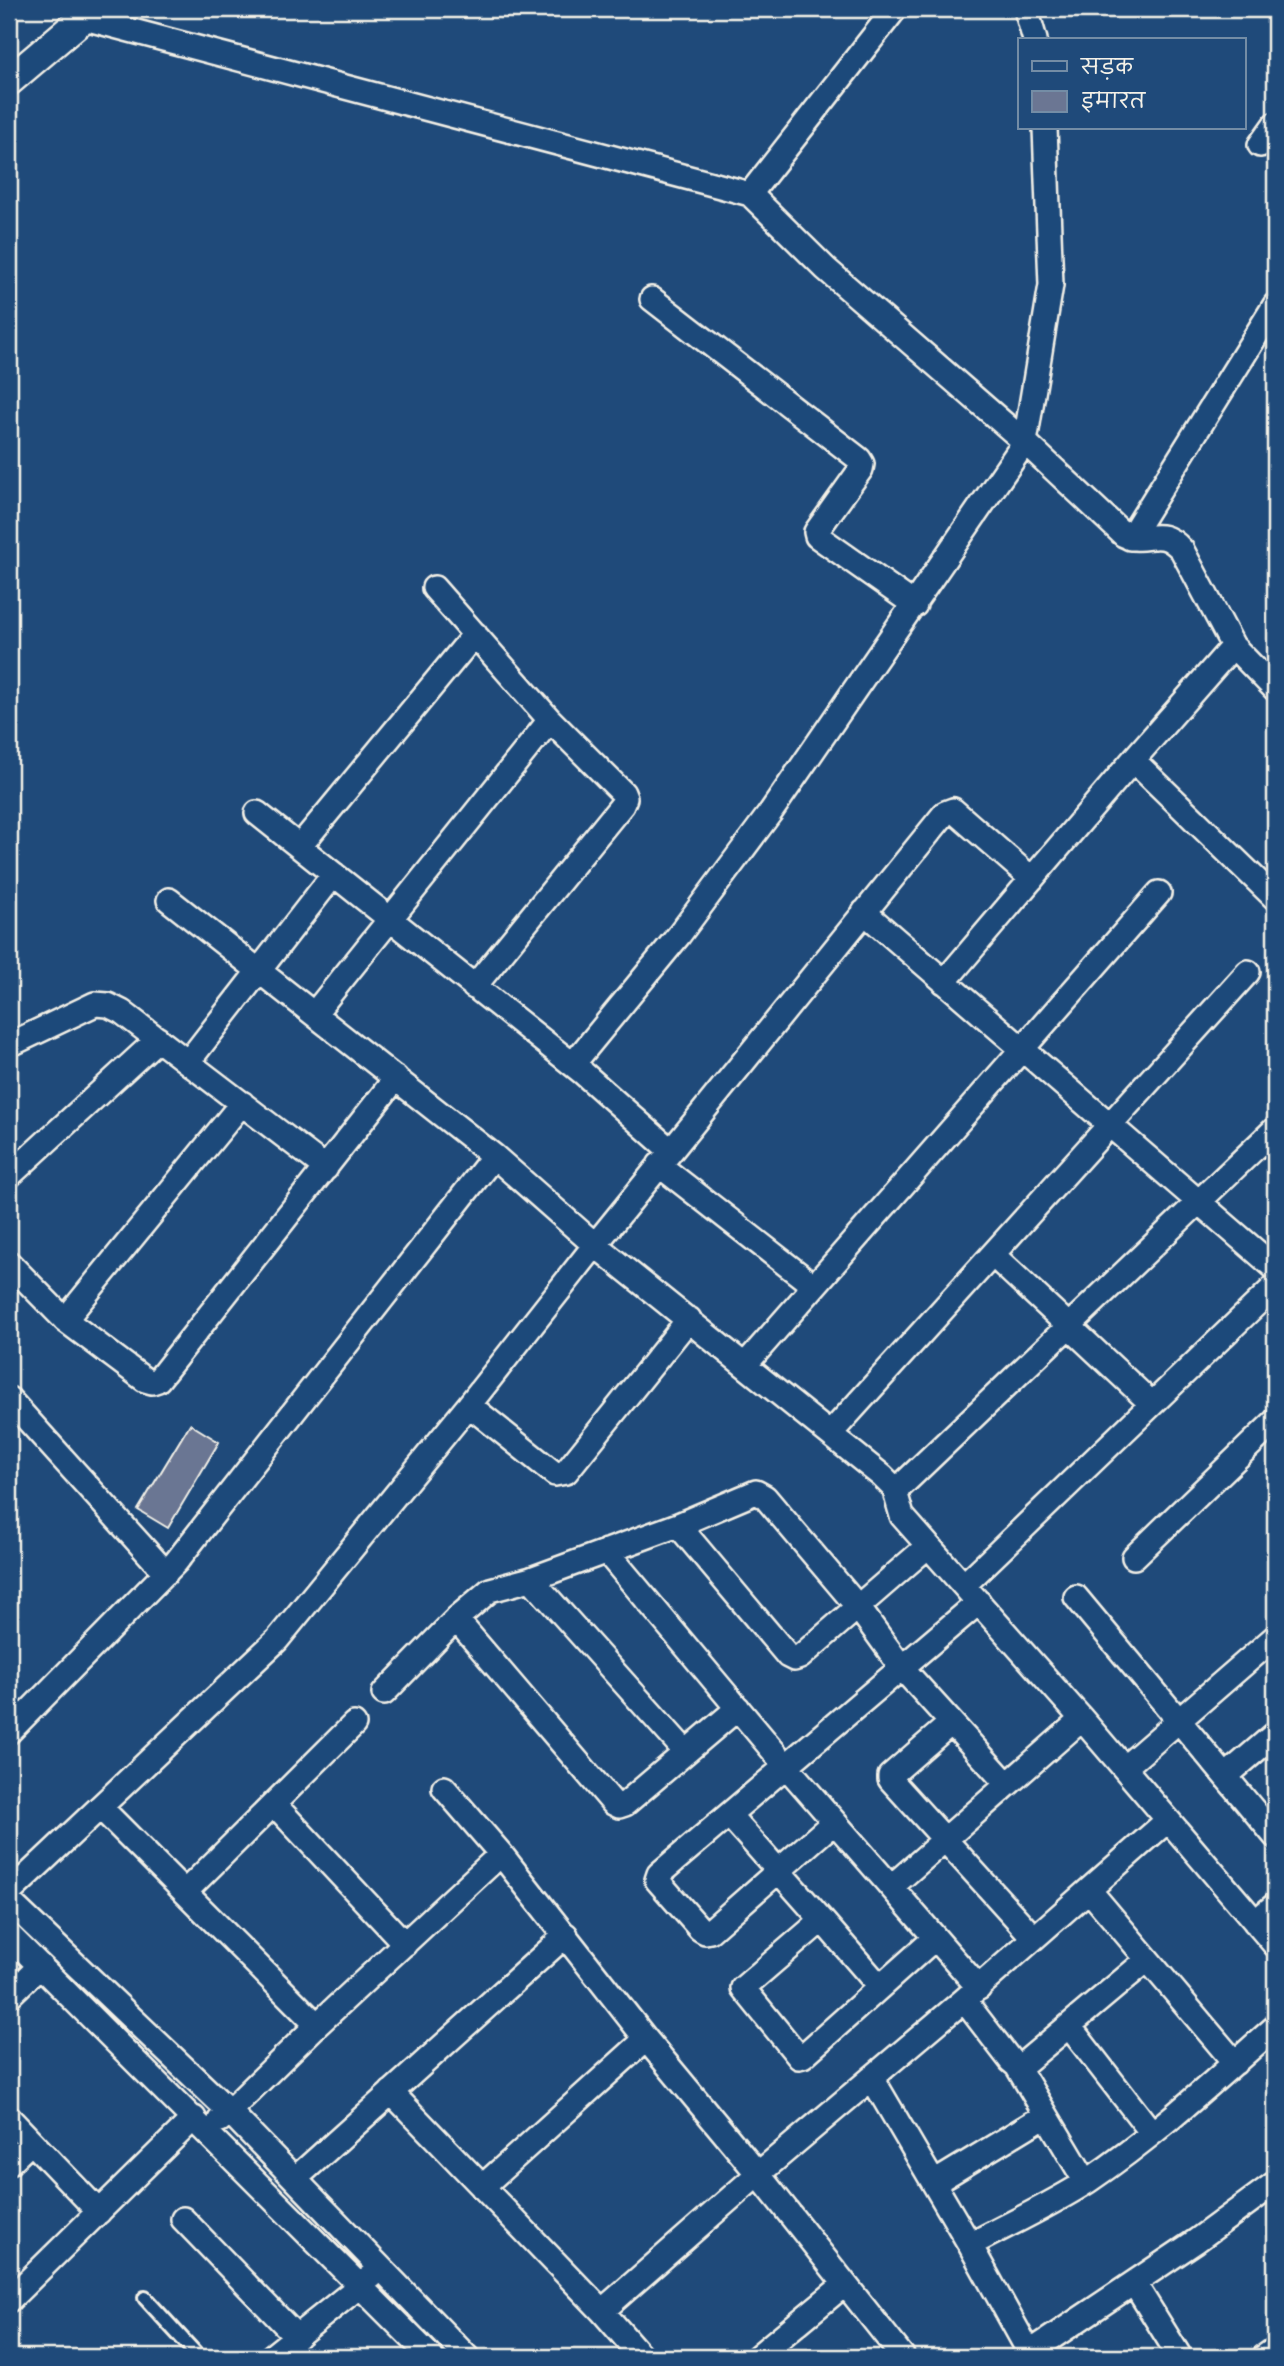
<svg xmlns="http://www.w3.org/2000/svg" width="1284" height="2366" font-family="Itim,'Playpen Sans Deva',sans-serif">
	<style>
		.building { fill: #6b7693; stroke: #f4f1e8; stroke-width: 2 }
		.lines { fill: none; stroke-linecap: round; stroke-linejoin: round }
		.service-casing { stroke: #f4f1e8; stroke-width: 18 }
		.minor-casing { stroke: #f4f1e8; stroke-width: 28 }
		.tertiary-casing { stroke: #f4f1e8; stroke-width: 33 }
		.service { stroke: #1f4a7a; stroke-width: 12 }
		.minor { stroke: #1f4a7a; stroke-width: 23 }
		.tertiary { stroke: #1f4a7a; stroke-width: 28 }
	</style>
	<rect width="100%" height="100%" fill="#1f4a7a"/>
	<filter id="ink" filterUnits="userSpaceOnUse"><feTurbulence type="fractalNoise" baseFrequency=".0143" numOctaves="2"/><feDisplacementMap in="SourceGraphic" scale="14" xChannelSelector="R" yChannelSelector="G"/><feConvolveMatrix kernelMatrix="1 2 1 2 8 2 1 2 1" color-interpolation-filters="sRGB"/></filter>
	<g filter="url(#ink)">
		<path class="building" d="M190,1424l29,18 -51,86 -30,-18z"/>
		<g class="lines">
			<defs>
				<path id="service" d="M145,2298l54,59"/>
				<path id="minor" d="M1026,9l9,31
					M84,18l666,176 76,75 199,173 99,93c23,11 35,-11 58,15l51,96 42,43
					M1260,145l15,-21
					M750,194l145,-185
					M652,299l207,160 3,5 -1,5 -45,63 1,4 98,69
					M1130,538l145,-233
					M434,588l116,132 73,73 2,5 -3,7 -148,182
					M1133,760l142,138
					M257,813l325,259
					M300,846l175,-212
					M169,900l325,256 101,89 287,231 12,12 8,28 180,203 193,226
					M864,912l411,356
					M944,982l189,-222 100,-114
					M314,1014l236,-294
					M9,1045l86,-41 13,1 14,7 204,156
					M188,1062l146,-188
					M671,1151l-89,-79 -4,-7v-7l101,-123 91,-122 255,-371 26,-157 -6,-157
					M659,1165l155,121
					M9,1176l149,-137
					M993,1255l159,149
					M9,1263l56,57 80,60 7,2 6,-2 238,-302
					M65,1320l177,-217
					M745,1365l414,-472
					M9,1399l157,174
					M469,1405l86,69 11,-2 123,-153
					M830,1434l418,-462
					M894,1488l8,-3 373,-356
					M678,1525l110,131 6,3 6,-2 128,-111
					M606,1551l180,215 193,222
					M1134,1557l141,-136
					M531,1579l154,172
					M964,1585l311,-299
					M1076,1597l199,239
					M456,1619l157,184 6,3 6,-2 113,-96
					M384,1693l72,-74 34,-29 41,-11 147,-54 78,-33 9,5 93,110 44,61 105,116
					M951,1723l-61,53v3l144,159
					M9,1732l167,-170 318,-406
					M1124,1768l151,-131
					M1226,1776l49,-42
					M444,1788l57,66 145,185 112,135 145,183
					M274,1804l131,140
					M100,1807l217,218 184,-171
					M729,1815l93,105 -79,68 56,69 4,-1 132,-118
					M834,1822l-124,109 -5,1 -5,-3 -43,-49 2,-6 320,-272
					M891,1887l191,-168
					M1089,1890l146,173
					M185,1892l169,-168
					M9,1893l268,-253 192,-235 126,-160 350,-432 8,-3 79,69
					M9,1901l220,210 238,246
					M822,1920l58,67
					M1255,1922l20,-17
					M9,1935l422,422
					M9,1996l31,-30
					M964,2000l47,61 6,5 5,-1 125,-105
					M1069,2026l83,107
					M1017,2066l69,116
					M872,2078l98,167 62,112
					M391,2092l211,219 40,46
					M9,2118l90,94
					M220,2120l97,-95
					M9,2163l22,-21
					M296,2178l270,-243
					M934,2183l112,-68
					M482,2187l164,-148
					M183,2219l114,118
					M970,2245c39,-21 81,-40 118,-64 67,-45 127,-101 187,-154
					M1134,2283l46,74
					M9,2300l185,-182
					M602,2311l156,-137 206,-174 204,-180
					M271,2357l101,-81
					M757,2357l88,-73
					M1023,2357l173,-116 79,-58
					M1264,2357l11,-8"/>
				<path id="tertiary" d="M9,81l85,-72"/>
			</defs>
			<use href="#service" class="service-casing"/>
			<use href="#minor" class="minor-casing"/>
			<use href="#tertiary" class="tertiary-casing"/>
			<use href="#service" class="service"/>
			<use href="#minor" class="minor"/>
			<use href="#tertiary" class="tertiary"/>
		</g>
	</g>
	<rect width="1284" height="2366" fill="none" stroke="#1f4a7a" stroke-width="35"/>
	<rect x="18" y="18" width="1249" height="2331" fill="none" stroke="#f4f1e8" stroke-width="2.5" filter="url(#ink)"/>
	<rect x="1018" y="38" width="228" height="91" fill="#1f4a7a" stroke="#748da6" stroke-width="2"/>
	<rect x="1032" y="61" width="35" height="10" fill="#1f4a7a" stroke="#748da6" stroke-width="2"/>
	<text x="1081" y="74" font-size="21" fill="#f4f1e8">सड़क</text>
	<rect x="1032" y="91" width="35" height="21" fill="#6b7693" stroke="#748da6" stroke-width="2"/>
	<text x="1081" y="108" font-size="21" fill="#f4f1e8">इमारत</text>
</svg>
